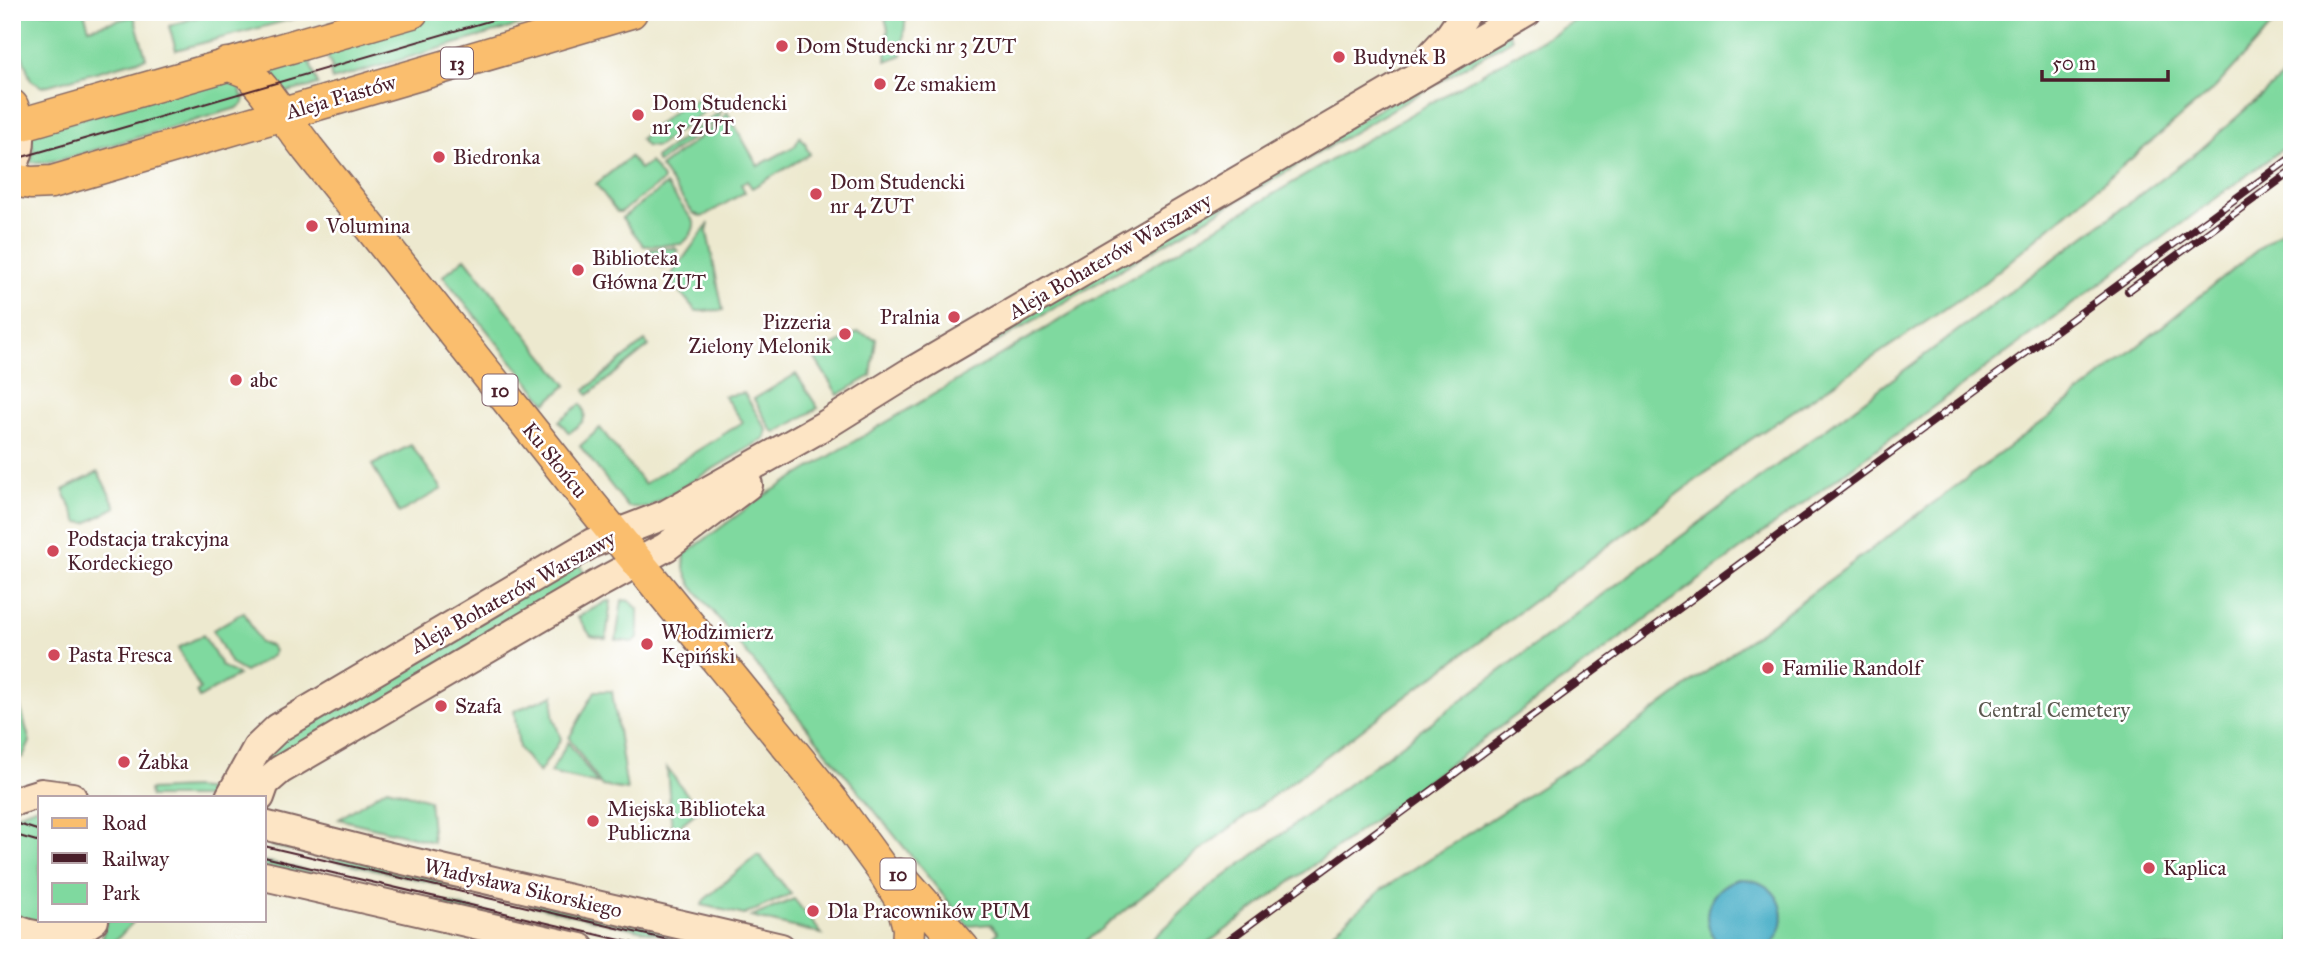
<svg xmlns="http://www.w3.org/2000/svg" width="2304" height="960" font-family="'IM FELL Great Primer',serif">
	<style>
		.green { fill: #7fd99f; stroke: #647c65; stroke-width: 2 }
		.water { fill: #49afc8; stroke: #4a677a; stroke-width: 2 }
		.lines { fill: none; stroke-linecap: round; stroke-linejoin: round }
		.secondary-casing { stroke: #836664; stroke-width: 32 }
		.primary-casing { stroke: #836664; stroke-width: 35 }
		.secondary { stroke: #fde5c5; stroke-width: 28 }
		.primary { stroke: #fabe6e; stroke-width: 32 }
		.tram { stroke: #4a1f2b; stroke-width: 2 }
		.rail-casing { stroke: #4a1f2b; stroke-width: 8 }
		.rail { stroke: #fff; stroke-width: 5; stroke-dasharray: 16; stroke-linecap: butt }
		.poi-dot { fill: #d1495b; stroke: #fff; stroke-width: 2.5 }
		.labels { text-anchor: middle; stroke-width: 5; stroke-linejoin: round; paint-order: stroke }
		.shield { fill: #fff; stroke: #80626b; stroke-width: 2 }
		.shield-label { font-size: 19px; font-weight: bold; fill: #4a1f2b }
		.poi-label { font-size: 21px; fill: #4a1f2b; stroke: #fff; text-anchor: start }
		.street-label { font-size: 21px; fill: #4a1f2b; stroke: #fff }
		.park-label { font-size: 21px; fill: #5a574e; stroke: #fff }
	</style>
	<rect width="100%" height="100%" fill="#fff"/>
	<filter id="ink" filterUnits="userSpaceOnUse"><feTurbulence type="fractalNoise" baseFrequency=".0143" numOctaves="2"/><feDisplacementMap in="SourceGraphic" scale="14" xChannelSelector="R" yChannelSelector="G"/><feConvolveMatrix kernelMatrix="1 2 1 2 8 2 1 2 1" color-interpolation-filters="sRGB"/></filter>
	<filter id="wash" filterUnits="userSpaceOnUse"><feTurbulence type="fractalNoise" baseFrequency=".00686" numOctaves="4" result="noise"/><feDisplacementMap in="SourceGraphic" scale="28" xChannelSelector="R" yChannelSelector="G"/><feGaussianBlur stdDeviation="1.57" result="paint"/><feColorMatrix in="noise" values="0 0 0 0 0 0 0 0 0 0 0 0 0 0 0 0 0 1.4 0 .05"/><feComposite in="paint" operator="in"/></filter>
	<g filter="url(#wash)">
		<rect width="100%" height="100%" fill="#ede9cf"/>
		<path class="green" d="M12,12h72l5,16 45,-12 12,42 -104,29 -11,-7 -19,-53z
			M213,12h106l-143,38 -7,-24z
			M442,12h122l-232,68 -2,-9 3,-1 -10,-23z
			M1590,12h694l-69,76 -230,194 -238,160 -532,397 -138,109h-84v-10l5,-6 -7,-8 -23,2 -276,-340 -8,-18 1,-14 77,-57 106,-64 470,-277z
			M906,14l-4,41 -16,6 2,-32 -3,-11z
			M1509,33l3,6 -525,309 -12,5 -3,-6z
			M308,51l3,11 -1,1 8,22 -35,8 -5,-7 -6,-19z
			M2292,68v74l-1091,806h-58l62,-57 995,-741z
			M224,76l15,7 3,14 3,-1 -1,7 -7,5 -173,51 -23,4 -12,-1v-3l4,-1 -2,-6 3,-1 -3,-9 1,-9z
			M699,97l19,4 -61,46 -11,-1 -6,-7 44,-36 3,3z
			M721,111l-3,8 -60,44 -3,-5z
			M727,112l31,54 37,-20 5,-9 6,7v3l4,7 -58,34 -5,-7 -6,3 4,8 -43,25 -9,-4 -33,-46 61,-46z
			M630,157l10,12 10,-7 13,17 -1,3 -41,30h-4l-21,-28z
			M666,185l28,37c1,8 -6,18 -13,22l-37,2 -22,-28z
			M2292,222v726h-977l66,-58 243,-157 433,-322z
			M709,223l-2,9 16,78 -27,1 -25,-30 1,-7z
			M675,248l3,3 -13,17 -4,-1 -11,-14 1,-4z
			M465,258l102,127 -21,18 -103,-127z
			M858,332l18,7 -5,37 -33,19 -24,-38z
			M645,341l4,5 -61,49 -3,-5z
			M796,374l22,34 -42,25 -5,-4 -17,-30z
			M744,393l23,37 -2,8 -118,70 -19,-1 -48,-61 20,-18 44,56 99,-62 -19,-26z
			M581,404c9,15 0,20 -12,29l-10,-12z
			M411,445l31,44 -43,24 -27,-48z
			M98,472l18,35 -29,16 -9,-1 -15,-32z
			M577,560l11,19 -336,218h-13l26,-47z
			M622,600l8,1 8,8v29l-6,4 -16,-2z
			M607,601h4l-5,38 -15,-3 -13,-19z
			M244,612l16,31 11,3 3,5 -1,4 -28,17 -14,-8 -18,-34z
			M203,635l19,31 16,9 -39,23 -3,-6 4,-3 -22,-41z
			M12,677l18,65 -7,15 -7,2 -1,-8h-3z
			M595,691h17l15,99 -25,-4 -33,-48z
			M554,695l-1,21 8,23 -22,34 -20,-25 -5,-37z
			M568,742l30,42 -48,-11z
			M667,768l32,42 -27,22z
			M193,788l29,3 -9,6h-63l-1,-7z
			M387,788l42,12 4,42 -94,-23z
			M40,805v115h28c-19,6 -39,3 -56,-7v-97z
			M272,840l440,100 -2,6 -439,-100z
			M757,855l4,2 30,37 -47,21 -42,-10 2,-5z
			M264,861l376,87h-29l-347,-81z
			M794,899l28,35 -71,-17z
			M107,920h28l-16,17 -15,10 -2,-10z"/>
		<path class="water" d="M1738,879c41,-2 61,42 29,69h-44c-27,-22 -18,-60 15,-69z"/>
	</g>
	<g filter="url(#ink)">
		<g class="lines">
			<defs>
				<path id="secondary" d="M1427,60l23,-25 16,-23
					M12,126l7,-1c3,15 0,30 -7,44
					M230,797l27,-49 21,-20 314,-185 75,-29 160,-90 82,-51 618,-361
					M260,797l5,-14 15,-13 316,-185 70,-38 82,-62
					M12,802l29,-9 31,4
					M264,825l122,31 395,92
					M264,876l316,72
					M12,927c27,15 58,11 82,-7"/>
				<path id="primary" d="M227,64l21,8 14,16 46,61 276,347 249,306 49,67 20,32 7,27 -1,20
					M12,106l7,19 393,-113
					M12,180l19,3 21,-1 579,-170
					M899,875l64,73"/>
			</defs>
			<use href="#secondary" class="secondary-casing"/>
			<use href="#primary" class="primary-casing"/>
			<use href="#secondary" class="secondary"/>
			<use href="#primary" class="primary"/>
			<path class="tram" d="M12,160l508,-148
				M12,822l28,9
				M12,834l28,8
				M264,846l439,102
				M264,857l391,91"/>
			<defs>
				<path id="rail" d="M2128,291l164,-120
					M1218,948l1074,-791"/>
			</defs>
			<use href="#rail" class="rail-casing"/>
			<use href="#rail" class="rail"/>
		</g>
	</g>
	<g class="poi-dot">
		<circle cx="782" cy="46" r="7"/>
		<circle cx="1339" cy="57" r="7"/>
		<circle cx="880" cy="84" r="7"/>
		<circle cx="638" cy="115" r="7"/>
		<circle cx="439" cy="157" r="7"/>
		<circle cx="816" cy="194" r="7"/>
		<circle cx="312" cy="226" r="7"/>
		<circle cx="578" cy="270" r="7"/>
		<circle cx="954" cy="317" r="7"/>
		<circle cx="845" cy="334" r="7"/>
		<circle cx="236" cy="380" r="7"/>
		<circle cx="53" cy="551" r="7"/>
		<circle cx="647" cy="644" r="7"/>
		<circle cx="54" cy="655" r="7"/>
		<circle cx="1768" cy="668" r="7"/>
		<circle cx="441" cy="706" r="7"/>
		<circle cx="124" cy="762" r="7"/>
		<circle cx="593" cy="821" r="7"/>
		<circle cx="2149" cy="868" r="7"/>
		<circle cx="813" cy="911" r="7"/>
	</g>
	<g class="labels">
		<g class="shield">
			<rect x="441" y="47.5" width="32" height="31" rx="5"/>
			<rect x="482.5" y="374.5" width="35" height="31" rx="5"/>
			<rect x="880.5" y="858.5" width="35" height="31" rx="5"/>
		</g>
		<g class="shield-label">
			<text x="457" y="70">13</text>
			<text x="500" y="397">10</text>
			<text x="898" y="881">10</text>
		</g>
		<g class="poi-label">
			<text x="796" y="53">Dom Studencki nr 3 ZUT</text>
			<text x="1353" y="64">Budynek B</text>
			<text x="894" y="91">Ze smakiem</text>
			<text x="652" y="110">Dom Studencki<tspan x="652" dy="24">nr 5 ZUT</tspan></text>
			<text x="453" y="164">Biedronka</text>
			<text x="830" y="189">Dom Studencki<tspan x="830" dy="24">nr 4 ZUT</tspan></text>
			<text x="326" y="233">Volumina</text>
			<text x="592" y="265">Biblioteka<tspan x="592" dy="24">Główna ZUT</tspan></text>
			<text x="940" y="324" text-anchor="end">Pralnia</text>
			<text x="831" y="329" text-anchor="end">Pizzeria<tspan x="831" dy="24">Zielony Melonik</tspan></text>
			<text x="250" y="387">abc</text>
			<text x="67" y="546">Podstacja trakcyjna<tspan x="67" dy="24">Kordeckiego</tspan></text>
			<text x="661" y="639">Włodzimierz<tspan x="661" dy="24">Kępiński</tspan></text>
			<text x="68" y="662">Pasta Fresca</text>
			<text x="1782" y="675">Familie Randolf</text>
			<text x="455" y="713">Szafa</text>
			<text x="138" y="769">Żabka</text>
			<text x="607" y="816">Miejska Biblioteka<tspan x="607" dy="24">Publiczna</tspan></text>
			<text x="2163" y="875">Kaplica</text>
			<text x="827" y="918">Dla Pracowników PUM</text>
		</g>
		<g class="street-label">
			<text transform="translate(341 97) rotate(-16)" y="7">Aleja Piastów</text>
			<text transform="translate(1110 256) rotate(-30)" y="7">Aleja Bohaterów Warszawy</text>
			<text transform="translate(555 460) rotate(51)" y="7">Ku Słońcu</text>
			<text transform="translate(513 592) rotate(-29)" y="7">Aleja Bohaterów Warszawy</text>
			<text transform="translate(523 888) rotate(13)" y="7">Władysława Sikorskiego</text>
		</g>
		<g class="park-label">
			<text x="2054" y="717">Central Cemetery</text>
		</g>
	</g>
	<rect width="2304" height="960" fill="none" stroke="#fff" stroke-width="42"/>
	<rect x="38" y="796" width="228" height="126" fill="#ffffff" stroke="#b7a5aa" stroke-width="2"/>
	<rect x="52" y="818" width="35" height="10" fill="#fabe6e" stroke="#b7a5aa" stroke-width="2"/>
	<text x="102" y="830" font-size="21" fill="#4a1f2b">Road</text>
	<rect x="52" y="853" width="35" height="10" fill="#4a1f2b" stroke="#b7a5aa" stroke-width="2"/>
	<text x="102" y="866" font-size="21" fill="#4a1f2b">Railway</text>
	<rect x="52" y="883" width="35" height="21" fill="#7fd99f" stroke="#b7a5aa" stroke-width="2"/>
	<text x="102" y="900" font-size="21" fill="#4a1f2b">Park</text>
	<path d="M2042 70v10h126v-10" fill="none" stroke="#4a1f2b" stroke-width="3.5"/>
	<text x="2052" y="70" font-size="21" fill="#4a1f2b" stroke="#ffffff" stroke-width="5" paint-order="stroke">50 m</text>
</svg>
